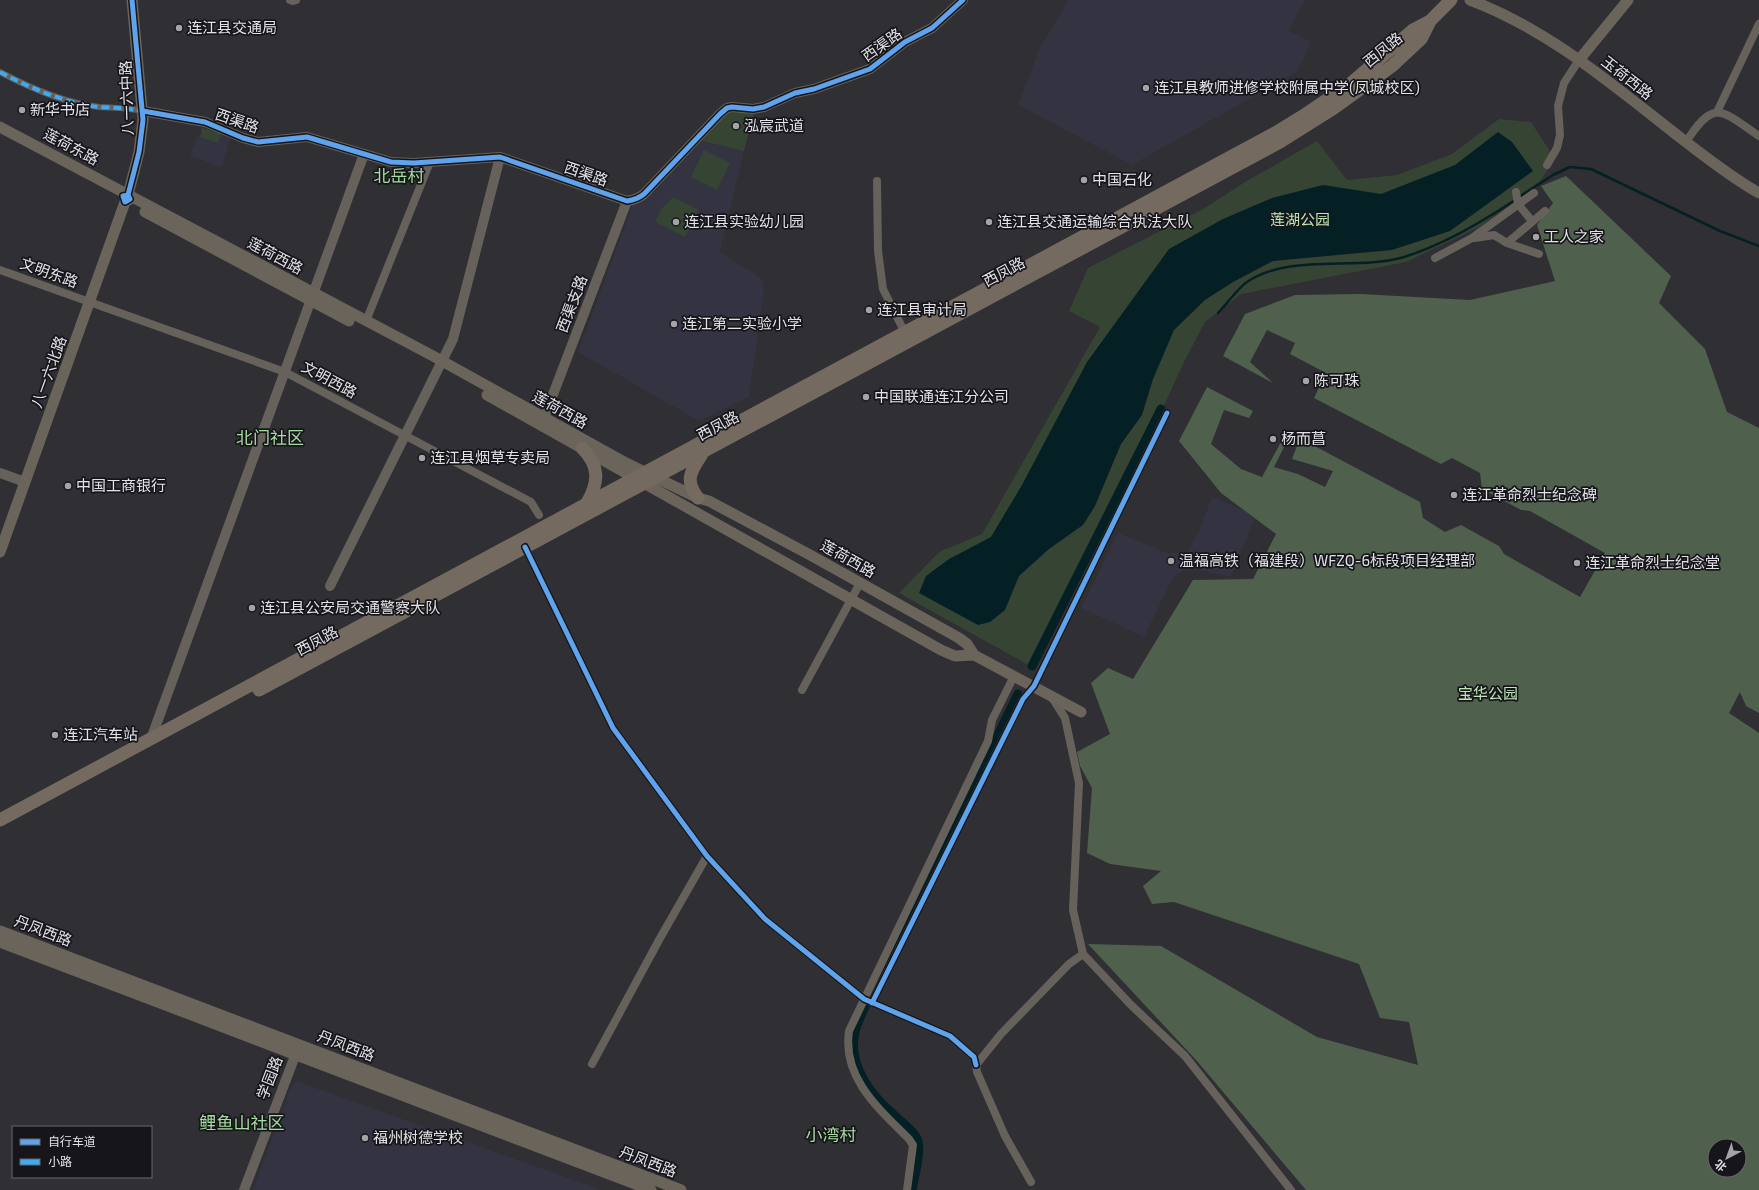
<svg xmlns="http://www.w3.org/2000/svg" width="1759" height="1190" font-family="'Exo 2','Noto Sans SC',sans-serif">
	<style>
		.built { fill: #343341 }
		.green { fill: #364434 }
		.forest { fill: #4f614d; fill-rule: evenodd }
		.water { fill: #052025 }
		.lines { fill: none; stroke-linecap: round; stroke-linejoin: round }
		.stream { stroke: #052025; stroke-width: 2.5 }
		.canal { stroke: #052025; stroke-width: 9 }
		.pedestrian { stroke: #66615a; stroke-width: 6 }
		.minor { stroke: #66615a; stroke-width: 8 }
		.tertiary { stroke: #66615a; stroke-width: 10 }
		.secondary { stroke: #6b645b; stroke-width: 11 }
		.primary { stroke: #756a60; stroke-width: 13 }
		.quiet { stroke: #3fa9f5; stroke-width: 4; stroke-dasharray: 8 4; stroke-linecap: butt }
		.cycleway-casing { stroke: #16161a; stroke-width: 8 }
		.cycleway { stroke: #60a3ed; stroke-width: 5 }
		.poi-dot { fill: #a3a3a8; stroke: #16161a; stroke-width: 1.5 }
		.labels { text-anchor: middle; stroke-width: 3.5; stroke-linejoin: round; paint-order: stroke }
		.poi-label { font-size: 15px; fill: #e1e1e7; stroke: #16161a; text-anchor: start }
		.street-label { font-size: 15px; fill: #e1e1e7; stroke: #16161a }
		.park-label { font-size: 15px; fill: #bee6b7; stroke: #16161a }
		.quarter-label { font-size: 17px; fill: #a6dda1; stroke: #16161a }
	</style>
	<rect width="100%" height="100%" fill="#2f2f34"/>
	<path class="built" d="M1068,0h237l-16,31 23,11 -15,30 -165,93 -114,-60 21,-55z
		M202,128l11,3 1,-2 16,10 -8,28 -32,-11 7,-20 3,1z
		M702,141l42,10 -24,101 37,23 6,7 1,8 -15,107 -50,24 -121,-69 55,-148 14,-6 10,-9z
		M1212,497l44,18 -25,62 -42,-9 -15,8 -30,61 -63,-29 37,-75 49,20 20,-1 12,-21z
		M296,1081l306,109h-349l38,-103z"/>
	<path class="green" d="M729,110l26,1 -11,40 -42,-10z
		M1499,119l32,3 24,37 -15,22 -61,46 -73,35 -165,32 -36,28 -20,38 -36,78 -117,229 -133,-74 40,-41 43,-18 118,-207 -31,-16 19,-43 117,-60 40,-26 72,-41 30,39 50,-5 55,-21z
		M202,128l11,3 1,-2 8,4 -4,10 -18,-6z
		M704,150l26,13 -13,27 -26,-13z
		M673,197l26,13 -14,27 -30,-15 7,-14z"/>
	<path class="forest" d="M1566,176l105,100 -12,27 46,46 22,63 32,16v285l-13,-7 -6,-14 -11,21 30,20v457h-453l-110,-130 -108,-116 73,2 156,91 101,28 -9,-43 -29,-4 -21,-54 -185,-62 -22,2 -9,-18 18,-15 -51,-7 -23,-11 5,-65 -12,-22 -3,-14 33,-18 -19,-51 17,-15 25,11 60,-99 60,-1 23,-45 -55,-41 -42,-52 28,-54 46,24 -4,7 -25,-8 -13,34 30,25 21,8 25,-46 4,2 -17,34 24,7 27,13 8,-16 -41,-12 6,-16h11l111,59 3,16 22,14 16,-7 38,21 5,8 76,43 25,-44 -75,-42 -9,-1 -39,-21 -2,-16 -28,-15 -11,6 -127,-66 12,-25 -36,-19 5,-11 -28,-13 -17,32 23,21 -50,-27 22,-42 50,-19 66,-1 109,6 85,-19 -18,-56 16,-22 -12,-17zM1715,1146h24v24h-24z"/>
	<path class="water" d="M1498,132l14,10 21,29 -83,60 -58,19 -119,11 -40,21 -28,18 -31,30 -21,49 -11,36 -21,29 -26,62 -12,19 -34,24 -30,27 -14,34 -15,12 -12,3 -59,-32 7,-17 23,-17 42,-22 31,-52 65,-123 82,-113 54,-30 49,-21 51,-13 58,9 74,-29z"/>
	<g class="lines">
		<path class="stream" d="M1519,197l34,-22 17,-8 21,2 129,62 39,15
			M1218,313c7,-7 21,-26 29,-31 42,-29 110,-11 157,-25 39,-12 78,-35 111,-57"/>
		<path class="canal" d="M1032,666l129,-257
			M912,1190c2,-13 9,-36 6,-49 -3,-10 -18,-20 -25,-27 -22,-19 -46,-50 -38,-82 4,-16 13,-31 20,-45l143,-293"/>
		<path class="pedestrian" d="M0,72c30,16 65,31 99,35 15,1 29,1 44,4"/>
		<path class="minor" d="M290,0l3,1 3,-1
			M1717,112l42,-88
			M1686,142c29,-45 36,-31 73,-6
			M1547,165l10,-17 3,-13 -2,-29 6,-23 15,-23
			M877,181l1,70 5,38 22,44
			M1516,192l2,12 14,17
			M1475,238l19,-3 13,8 32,11
			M1507,243l38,-32
			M1435,258l37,-20 62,-45
			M0,270l285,102 246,130 8,13
			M366,321l64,-159
			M525,547l88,181 94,128 58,63 99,80 86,37 24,21 2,8
			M802,690l58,-107
			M1051,696l14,22 14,65 -6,127 10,44 48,51 54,51 106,134
			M872,1003l151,-304 11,-13 133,-273
			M592,1064l67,-124 48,-84
			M1031,1182l-26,-46 -28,-64 -1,-7 25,-31 68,-70 14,-10
			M907,1190l6,-45 -4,-6c-30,-30 -67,-61 -60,-108l139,-290 4,-21 22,-44"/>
		<path class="tertiary" d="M143,111l62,11 38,16 15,4 49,-5 84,25 23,1 86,-6 127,44c7,-1 12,-3 17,-7l76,-80 7,-6 5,-1 21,2 11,-2 31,-14 19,-4 56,-20 35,-27 27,-14 31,-28
			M544,418l83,-217
			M0,473l25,9
			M330,586l123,-247 47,-182
			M151,739l213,-585
			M244,1190l54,-142"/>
		<path class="secondary" d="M1470,0c80,30 145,87 212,139 25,19 50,39 77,54
			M1579,60l49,-60
			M0,127l433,229 193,107 72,35 11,3 103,55 147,82 8,6 7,11 107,57
			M145,212l204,109
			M487,395l454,255 14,6 19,-1
			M0,552l125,-350 5,-3 -2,-4 11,-43 4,-32 -11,-120
			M0,931l681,259
			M0,942l651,248"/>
		<path class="primary" d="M582,448c18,18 17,34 5,55
			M698,498c-14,-18 -7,-27 4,-44
			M259,690l1021,-548 54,-34 58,-42 29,-27 9,-18
			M0,820l1275,-687 31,-19 43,-29 64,-55 17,-9 21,-21"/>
		<path class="quiet" d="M0,72c30,16 65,31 99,35 15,1 29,1 44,4"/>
		<defs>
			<path id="cycleway" d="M143,111l62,11 38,16 15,4 49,-5 84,25 23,1 86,-6 127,44c7,-1 12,-3 17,-7l76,-80 7,-6 5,-1 21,2 11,-2 31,-14 19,-4 56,-20 35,-27 27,-14 31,-28
				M128,195l-5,1 2,6 5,-3 -2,-4 11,-43 4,-32 -11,-120
				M525,547l88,181 94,128 58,63 99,80 86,37 24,21 2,8
				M872,1003l151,-304 11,-13 133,-273"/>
		</defs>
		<use href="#cycleway" class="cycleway-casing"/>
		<use href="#cycleway" class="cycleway"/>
	</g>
	<g class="poi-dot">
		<circle cx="179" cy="28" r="4"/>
		<circle cx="1146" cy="88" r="4"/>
		<circle cx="22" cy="110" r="4"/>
		<circle cx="736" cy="126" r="4"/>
		<circle cx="1084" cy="180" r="4"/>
		<circle cx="676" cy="222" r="4"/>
		<circle cx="989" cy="222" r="4"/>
		<circle cx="1536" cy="237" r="4"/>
		<circle cx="869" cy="310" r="4"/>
		<circle cx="674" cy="324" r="4"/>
		<circle cx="1306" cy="381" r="4"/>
		<circle cx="866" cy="397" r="4"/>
		<circle cx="1273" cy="439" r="4"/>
		<circle cx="422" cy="458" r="4"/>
		<circle cx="68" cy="486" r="4"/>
		<circle cx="1454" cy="495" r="4"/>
		<circle cx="1171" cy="561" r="4"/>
		<circle cx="1577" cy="563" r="4"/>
		<circle cx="252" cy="608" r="4"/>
		<circle cx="55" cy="735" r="4"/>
		<circle cx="365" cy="1138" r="4"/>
	</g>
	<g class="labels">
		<g class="poi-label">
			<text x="187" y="33">连江县交通局</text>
			<text x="1154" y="93">连江县教师进修学校附属中学(凤城校区)</text>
			<text x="30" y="115">新华书店</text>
			<text x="744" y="131">泓宸武道</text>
			<text x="1092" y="185">中国石化</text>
			<text x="684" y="227">连江县实验幼儿园</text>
			<text x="997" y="227">连江县交通运输综合执法大队</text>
			<text x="1544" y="242">工人之家</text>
			<text x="877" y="315">连江县审计局</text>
			<text x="682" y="329">连江第二实验小学</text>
			<text x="1314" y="386">陈可珠</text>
			<text x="874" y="402">中国联通连江分公司</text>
			<text x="1281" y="444">杨而菖</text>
			<text x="430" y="463">连江县烟草专卖局</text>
			<text x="76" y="491">中国工商银行</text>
			<text x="1462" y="500">连江革命烈士纪念碑</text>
			<text x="1179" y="566">温福高铁（福建段）WFZQ-6标段项目经理部</text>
			<text x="1585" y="568">连江革命烈士纪念堂</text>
			<text x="260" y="613">连江县公安局交通警察大队</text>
			<text x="63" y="740">连江汽车站</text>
			<text x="373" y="1143">福州树德学校</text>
		</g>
		<g class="street-label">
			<text transform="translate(882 45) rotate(-35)" y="5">西渠路</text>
			<text transform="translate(1383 50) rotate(-39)" y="5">西凤路</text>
			<text transform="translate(1627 78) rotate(38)" y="5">玉荷西路</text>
			<text transform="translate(127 98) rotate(-92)" y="5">八一六中路</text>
			<text transform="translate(237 121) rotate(19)" y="5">西渠路</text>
			<text transform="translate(71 147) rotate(28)" y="5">莲荷东路</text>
			<text transform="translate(586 174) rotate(19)" y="5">西渠路</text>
			<text transform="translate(275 256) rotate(28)" y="5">莲荷西路</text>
			<text transform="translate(1004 272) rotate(-28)" y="5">西凤路</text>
			<text transform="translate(49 273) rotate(20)" y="5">文明东路</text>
			<text transform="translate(572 304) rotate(-69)" y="5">西渠支路</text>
			<text transform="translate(49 372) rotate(-70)" y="5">八一六北路</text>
			<text transform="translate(329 380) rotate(28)" y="5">文明西路</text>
			<text transform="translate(560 410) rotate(29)" y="5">莲荷西路</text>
			<text transform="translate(718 426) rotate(-28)" y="5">西凤路</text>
			<text transform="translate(848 559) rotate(29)" y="5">莲荷西路</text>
			<text transform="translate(317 641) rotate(-28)" y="5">西凤路</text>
			<text transform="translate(43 931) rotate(21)" y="5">丹凤西路</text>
			<text transform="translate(346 1046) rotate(21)" y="5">丹凤西路</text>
			<text transform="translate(270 1078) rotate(-69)" y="5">学园路</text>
			<text transform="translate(648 1162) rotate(21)" y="5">丹凤西路</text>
		</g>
		<g class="park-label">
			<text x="1300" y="225">莲湖公园</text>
			<text x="1488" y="699">宝华公园</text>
		</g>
		<g class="quarter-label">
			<text x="399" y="182">北岳村</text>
			<text x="270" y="444">北门社区</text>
			<text x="242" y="1129">鲤鱼山社区</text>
			<text x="831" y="1141">小湾村</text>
		</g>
	</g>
	<rect x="12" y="1126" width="140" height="52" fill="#16161a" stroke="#67676c"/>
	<rect x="20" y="1139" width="20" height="6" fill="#60a3ed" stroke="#67676c"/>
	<text x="48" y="1146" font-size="12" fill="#e1e1e7">自行车道</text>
	<rect x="20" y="1159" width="20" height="6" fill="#3fa9f5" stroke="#67676c"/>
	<text x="48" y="1166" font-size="12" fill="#e1e1e7">小路</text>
	<g transform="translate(1727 1158) rotate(221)"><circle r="19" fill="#16161a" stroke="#67676c"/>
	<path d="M0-3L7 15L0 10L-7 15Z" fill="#a3a3a8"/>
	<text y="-6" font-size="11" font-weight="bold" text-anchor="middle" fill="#e1e1e7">北</text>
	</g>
</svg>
